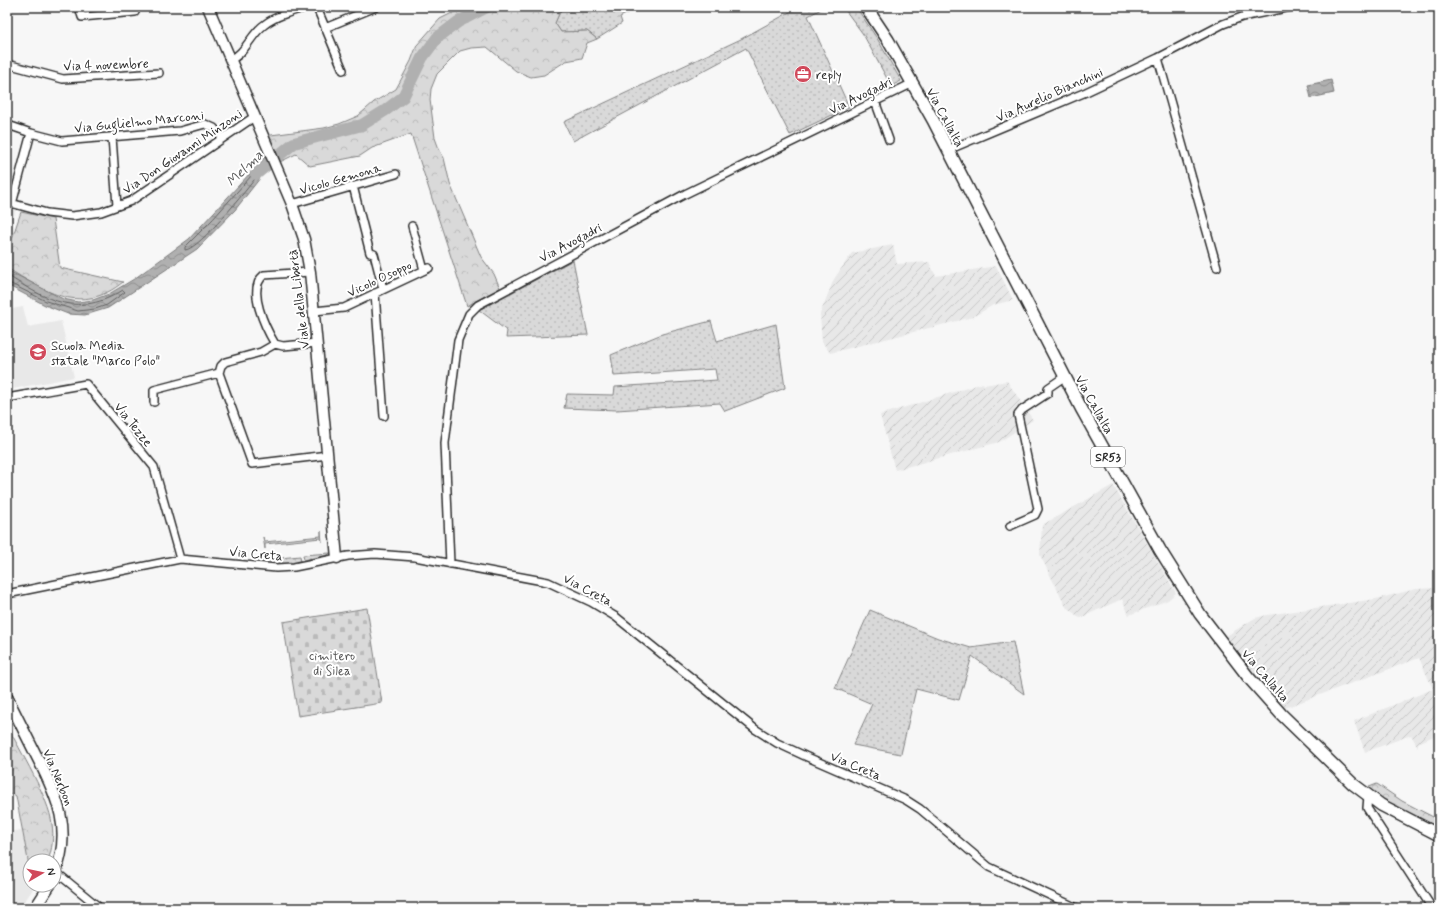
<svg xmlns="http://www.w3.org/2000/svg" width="1446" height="915" font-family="Mynerve,sans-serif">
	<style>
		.built { fill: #e8e8e8 }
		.industrial { fill: url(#industrial-furrows) }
		.grass { fill: url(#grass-dots); stroke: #828282 }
		.forest { fill: url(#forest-crowns); stroke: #828282 }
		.cemetery { fill: url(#cemetery-stones); stroke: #828282 }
		.water { fill: url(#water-waves); stroke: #7b7b7b }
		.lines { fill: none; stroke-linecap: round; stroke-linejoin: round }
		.shore { stroke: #606060; stroke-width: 1 }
		.river { stroke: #b0b0b0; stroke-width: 12 }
		.street-casing { stroke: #2b2b2b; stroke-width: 10 }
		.secondary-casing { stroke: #2b2b2b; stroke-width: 13 }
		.primary-casing { stroke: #2b2b2b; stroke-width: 14 }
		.street { stroke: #fff; stroke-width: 7 }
		.secondary { stroke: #fff; stroke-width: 10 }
		.primary { stroke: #fff; stroke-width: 11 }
		.labels { text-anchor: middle; stroke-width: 4; stroke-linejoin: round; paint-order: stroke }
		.shield { fill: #fff; stroke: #6b6b6b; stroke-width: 1 }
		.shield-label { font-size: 12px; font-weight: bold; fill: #2b2b2b }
		.street-label { font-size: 13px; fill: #2b2b2b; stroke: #fff }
		.poi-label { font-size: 13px; fill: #2b2b2b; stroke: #fff; text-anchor: start }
		.park-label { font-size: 13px; fill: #565656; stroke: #fff }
		.water-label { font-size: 14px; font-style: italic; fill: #5a5a5a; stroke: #fff }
	</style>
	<defs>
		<pattern id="industrial-furrows" width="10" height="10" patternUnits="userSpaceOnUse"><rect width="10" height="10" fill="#e8e8e8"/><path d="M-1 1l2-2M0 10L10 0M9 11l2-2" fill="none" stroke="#c7c7c7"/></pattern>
		<pattern id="grass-dots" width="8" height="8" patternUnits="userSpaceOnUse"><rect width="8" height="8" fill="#d9d9d9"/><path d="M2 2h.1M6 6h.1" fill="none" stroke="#bababa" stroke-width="1.8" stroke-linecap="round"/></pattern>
		<pattern id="forest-crowns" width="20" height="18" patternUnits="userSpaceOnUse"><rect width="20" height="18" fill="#d9d9d9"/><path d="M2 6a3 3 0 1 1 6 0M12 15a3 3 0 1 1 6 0" fill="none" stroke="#bababa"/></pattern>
		<pattern id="cemetery-stones" width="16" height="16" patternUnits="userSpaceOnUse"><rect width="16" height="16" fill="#d9d9d9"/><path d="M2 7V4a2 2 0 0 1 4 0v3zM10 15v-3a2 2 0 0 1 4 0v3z" fill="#bababa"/></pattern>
		<pattern id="water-waves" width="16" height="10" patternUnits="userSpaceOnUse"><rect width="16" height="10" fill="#b0b0b0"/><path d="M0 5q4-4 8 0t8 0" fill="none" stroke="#8f8f8f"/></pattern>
	</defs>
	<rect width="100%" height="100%" fill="#f7f7f7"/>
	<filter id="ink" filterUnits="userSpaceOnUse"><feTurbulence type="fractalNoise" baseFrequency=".025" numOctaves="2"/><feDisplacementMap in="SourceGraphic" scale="8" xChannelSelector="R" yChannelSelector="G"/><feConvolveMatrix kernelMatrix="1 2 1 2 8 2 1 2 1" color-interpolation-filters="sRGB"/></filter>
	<g filter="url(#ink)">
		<path class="built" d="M7,207l9,2 -9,34z
			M23,307l5,20 33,-6 13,56 -67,13v-80z
			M23,830l7,41v14h3v4l-13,19h-13v-76z"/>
		<path class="industrial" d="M893,245l4,19 32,-2 7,14 60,-10 17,34 -20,5 -20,12 -143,36 -8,-11 -2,-28 14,-35 18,-26z
			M1007,381l26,39 -34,22 -104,28 -15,-55 103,-32 1,2z
			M1113,485l63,108 -8,7 -39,15 -7,-16 -42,19 -14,-11 -26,-52 2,-30z
			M1439,588v146l-21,9v4l-7,-12 -46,17 -11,-31 79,-32 -14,-31 -137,51 -59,-71 32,-20 12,-3 109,-16 40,-10z"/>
		<path class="grass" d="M562,7h78l-20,10 2,6 -25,16 -10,-8 -26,1 -6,-9z
			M799,7h26l-17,9 41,91 -59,28 -44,-87 -173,93 -9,-19 177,-83z
			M843,7h13l22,33 23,41 -10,5 -28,-52z
			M573,260l15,75 -82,3 1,-7 -28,-21z
			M711,321l6,20 59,-17 9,64 -60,23 -5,-8 -103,7 -53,-2 3,-14 47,1 1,-8 102,-7 -2,-11 -101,7 -3,-21 51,-21z
			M321,531l1,11 -1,-4 -56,6v5l-2,-12 2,5 56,-6z
			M330,553l-2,2 -24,5 -1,-5z
			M266,554h4v5l30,-3 1,6 -14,2h-20z
			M870,610l68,28 33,10 42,-6 11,52 -52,-38 -13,44 -43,-11 -15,65 -48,-9 19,-41 -37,-16z"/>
		<path class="forest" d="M464,7h98l-7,16 6,9 26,-1 10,8 -10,4 -5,15 -16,3 -22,14 -13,2 -15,-6 -29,-24 -16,1 -11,3 -23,23 -6,15 -1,11 5,38 4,11 5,9 6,26 31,73 13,17 6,14 -33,18 -56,-172 -39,14 -12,8 -50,10 -14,-12 -18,9 -12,-29 5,1 53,-7 15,-4 19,-8 16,-14 22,-13 15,-28 6,-16 23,-26z
			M21,212l32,7 7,49 63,14c-42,34 -77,10 -116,-14v-15z
			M7,725c13,26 42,73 45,99 2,13 0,25 -4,37h-18v10l-14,-75 -3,-2h-6z
			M1377,784l25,17 37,19v12l-41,-21 -34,-22z"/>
		<path class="cemetery" d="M367,608l15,95 -84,13 -15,-94z"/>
		<path class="water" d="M1331,80l3,13 -23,5 -3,-13z
			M265,157l5,11 -6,5 -29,37 -38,39 -89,59 -23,7 -17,-1 -23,-9 -38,-20v-15l56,29 15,3 15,-2 16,-6 25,-15 55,-40z"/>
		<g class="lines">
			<path class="shore" d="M255,172h3v3c-11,14 -58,74 -73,75v-3l28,-28z
				M7,275c40,26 72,43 116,15l2,2 -18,13 -12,4 -17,2 -32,-10 -39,-19"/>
			<path class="river" d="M256,174l38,-31 68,-18 24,-15 17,-13 19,-39 15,-20 21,-16 29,-15"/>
			<defs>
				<path id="street" d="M79,7l3,10 53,-5 -2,-5
					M315,7l2,1 26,62
					M325,28l51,-21
					M1158,58l59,209
					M230,60c15,-6 21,-26 34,-35 11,-9 29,-14 43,-18
					M7,64l56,15 96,-6
					M875,101l14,39
					M8,125l23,8
					M112,137l5,69
					M948,150l138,-58 72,-34 65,-34 19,-7 49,-10
					M353,186l17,67 4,1 9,35
					M7,202l40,11 25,3 29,-4 30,-11 123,-84
					M12,204l19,-71 31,8 118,-10 25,-7 9,4 9,10
					M292,204l104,-30
					M412,226l12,44
					M310,272l-46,3c-18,14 2,54 11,69l8,2 34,-3
					M375,293l9,123
					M314,311l30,-3 85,-40
					M275,344l-14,8 -36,10 -4,4 -2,7 33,91 76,-9
					M7,398l79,-14 68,83 26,92
					M154,402v-12l65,-17
					M1010,526l25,-11 3,-6 -20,-94 4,-5 26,-17v-5l16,-11
					M450,564l-5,-121 13,-103 11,-26 9,-9 207,-111 228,-111
					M7,594l173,-35 96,9 18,-1 54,-11 27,-2 40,3 133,25 43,20 25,15 139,112 22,14 28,13 101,44 14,9 69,58 88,41
					M1368,796l-1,12 65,100
					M56,872l44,36"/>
				<path id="secondary" d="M208,7l84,197 12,35 6,33 27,286
					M7,697c10,20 20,40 30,60 21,41 36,74 17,119
					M35,908l15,-23"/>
				<path id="primary" d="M866,7l22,33 45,80 148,288 79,142 40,64 49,64 32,36 72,70 28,21 58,30"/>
			</defs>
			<use href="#street" class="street-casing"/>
			<use href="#secondary" class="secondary-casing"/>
			<use href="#primary" class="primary-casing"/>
			<use href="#street" class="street"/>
			<use href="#secondary" class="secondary"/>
			<use href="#primary" class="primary"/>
		</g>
	</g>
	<defs>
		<symbol id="office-disc" viewBox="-11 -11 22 22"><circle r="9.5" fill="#d1495b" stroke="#fff"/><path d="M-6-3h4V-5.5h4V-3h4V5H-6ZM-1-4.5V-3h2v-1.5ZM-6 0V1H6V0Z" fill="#fff"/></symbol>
		<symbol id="school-disc" viewBox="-11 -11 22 22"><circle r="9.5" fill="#d1495b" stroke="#fff"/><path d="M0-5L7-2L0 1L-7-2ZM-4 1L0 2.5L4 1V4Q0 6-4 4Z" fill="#fff"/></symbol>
	</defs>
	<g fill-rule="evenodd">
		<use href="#office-disc" x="793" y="64" width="20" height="20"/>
		<use href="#school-disc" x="28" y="342" width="20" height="20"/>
	</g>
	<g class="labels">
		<rect class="shield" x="1091" y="447" width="34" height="20" rx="3"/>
		<g class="shield-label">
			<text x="1108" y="461">SR53</text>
		</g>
		<g class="street-label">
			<text transform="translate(106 64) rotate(-2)" y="5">Via 4 novembre</text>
			<text transform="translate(1049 94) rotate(-24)" y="5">Via Aurelio Bianchini</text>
			<text transform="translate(860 95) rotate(-26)" y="5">Via Avogadri</text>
			<text transform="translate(946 117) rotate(62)" y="5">Via Callalta</text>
			<text transform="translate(139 121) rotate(-6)" y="5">Via Guglielmo Marconi</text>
			<text transform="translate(182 151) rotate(-34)" y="5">Via Don Giovanni Minzoni</text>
			<text transform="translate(340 178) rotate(-16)" y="5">Vicolo Gemona</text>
			<text transform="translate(570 242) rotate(-28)" y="5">Via Avogadri</text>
			<text transform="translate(379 278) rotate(-25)" y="5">Vicolo Osoppo</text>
			<text transform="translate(298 299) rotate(-97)" y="5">Viale della Libertà</text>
			<text transform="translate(1095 404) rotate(61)" y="5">Via Callalta</text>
			<text transform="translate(134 424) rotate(51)" y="5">Via Tezze</text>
			<text transform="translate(256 553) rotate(5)" y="5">Via Creta</text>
			<text transform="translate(588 589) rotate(28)" y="5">Via Creta</text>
			<text transform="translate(1266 675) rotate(49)" y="5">Via Callalta</text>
			<text transform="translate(856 765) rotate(23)" y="5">Via Creta</text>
			<text transform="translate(59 777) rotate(67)" y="5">Via Nerbon</text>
		</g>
		<g class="poi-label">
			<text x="816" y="79">reply</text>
			<text x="51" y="350">Scuola Media<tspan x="51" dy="15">statale "Marco Polo"</tspan></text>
		</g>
		<g class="park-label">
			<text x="332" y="660">cimitero<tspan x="332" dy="15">di Silea</tspan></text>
		</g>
		<g class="water-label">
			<text transform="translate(244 168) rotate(-44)" y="5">Melma</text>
		</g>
	</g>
	<rect width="1446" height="915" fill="none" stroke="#fff" stroke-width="24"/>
	<rect x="12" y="12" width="1422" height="891" fill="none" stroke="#2b2b2b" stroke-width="1.5" filter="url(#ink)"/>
	<g transform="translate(42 873) rotate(81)"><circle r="19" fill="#ffffff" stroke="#aaaaaa"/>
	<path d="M0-3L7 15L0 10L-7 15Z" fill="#d1495b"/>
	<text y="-6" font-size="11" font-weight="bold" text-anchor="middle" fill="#2b2b2b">N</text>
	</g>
</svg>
